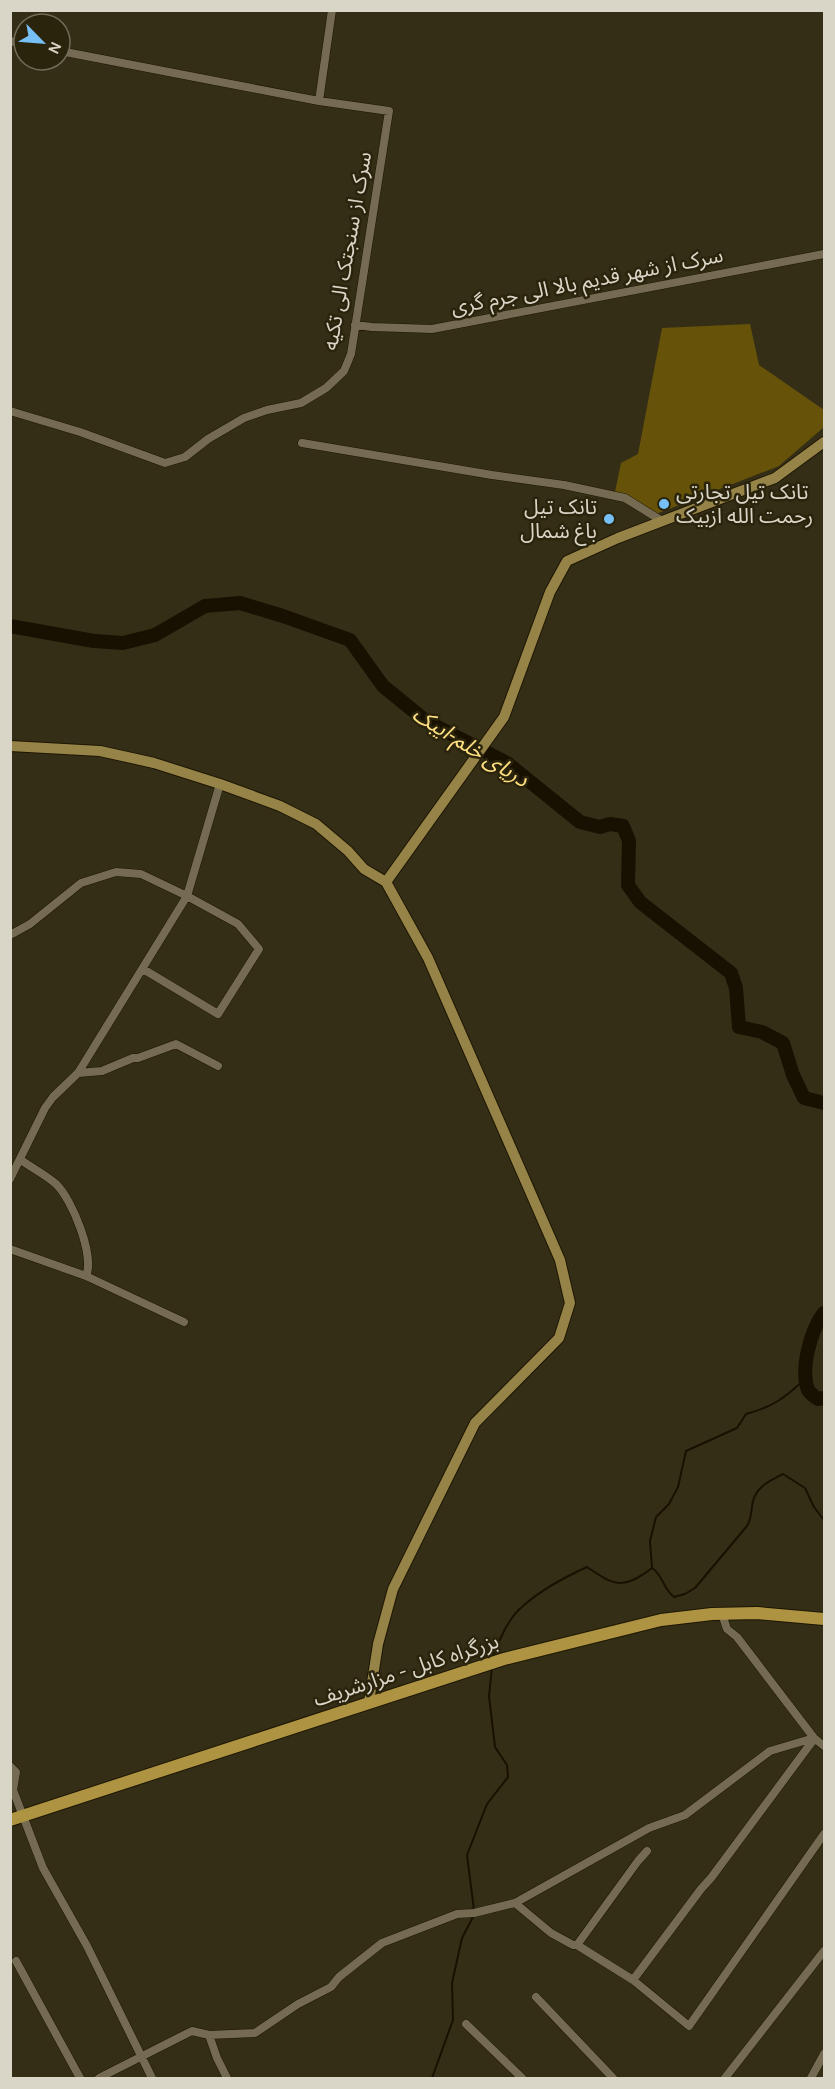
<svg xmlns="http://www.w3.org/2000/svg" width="835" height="2089" font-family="Karla,'Noto Sans Arabic',sans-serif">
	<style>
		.green { fill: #665209 }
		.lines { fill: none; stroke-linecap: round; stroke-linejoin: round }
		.stream { stroke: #181101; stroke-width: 2 }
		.river { stroke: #181101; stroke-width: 14 }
		.minor-casing { stroke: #1d1601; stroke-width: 9 }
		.major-casing { stroke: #1d1601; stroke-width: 12 }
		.highway-casing { stroke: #1d1601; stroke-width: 14 }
		.minor { stroke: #746b52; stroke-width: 8 }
		.major { stroke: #968348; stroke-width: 10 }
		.highway { stroke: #ad9342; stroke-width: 12 }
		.poi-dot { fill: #76c0f6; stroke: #2b240d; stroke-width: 2 }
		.labels { text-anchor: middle; stroke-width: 5; stroke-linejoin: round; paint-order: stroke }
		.street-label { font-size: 21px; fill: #d9d5c7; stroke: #2b240d }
		.poi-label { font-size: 21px; fill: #d9d5c7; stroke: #2b240d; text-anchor: start }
		.water-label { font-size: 22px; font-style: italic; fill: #fdde81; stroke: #2b240d }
	</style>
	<rect width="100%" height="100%" fill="#352e17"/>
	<path class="green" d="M750,324l9,41 65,45v17l-45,39 -128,50 -36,-24 6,-29 17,-9 24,-126z"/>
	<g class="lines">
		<path class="stream" d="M652,1568c11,7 11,21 22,29l11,-3 10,-6 52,-62c5,-8 4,-17 6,-25 4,-15 17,-20 30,-27l22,14 9,19 10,13
			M493,1658c5,-17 16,-41 30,-52 18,-16 42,-29 64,-39 28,19 36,23 65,1l-2,-27 6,-24 13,-13 9,-17 8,-36 51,-23 9,-14c27,-7 40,-17 60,-36
			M474,1910l-7,-55 20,-51 21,-27 -1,-12 -12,-18 -6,-51 3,-29
			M432,2078l21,-58 -1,-37 10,-45 12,-23"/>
		<path class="river" d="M10,626l84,15 29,2 32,-8 50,-29 35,-3 43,13 67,24 33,46 43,35 81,42 73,59 20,5 10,-3 13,2 6,15 -1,44 12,17 91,71 5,15 3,39 23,5 21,11 10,32 11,23 20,5
			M824,1313c-13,16 -24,56 -16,77 2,3 7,7 10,9l6,-1"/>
		<defs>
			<path id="minor" d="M10,41l14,3
				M60,51l259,50
				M355,325l17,2 60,2 392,-75
				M10,411l70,21 85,31 20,-6 23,-18 36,-21 23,-8 34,-7 25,-15 18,-17 7,-17 38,-243 -70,-10 13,-91
				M302,443l190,32 72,10 61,13 37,23
				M10,935l20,-11 51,-41 35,-11 25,2 46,22 51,28 21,25 -41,65 -75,-45
				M78,1073l24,-2 31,-13h5l38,-14 42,22
				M21,1160c11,8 25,15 35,24 16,15 39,72 30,92
				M10,1179l35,-71 8,-11 25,-24 109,-177 33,-112
				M10,1249l76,27 98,46
				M722,1614l5,15 10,8 77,101 10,8
				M10,1766l6,6 -3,18 30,78 44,78 65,132
				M515,1903l36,30 22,12h4l56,35 56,46 135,-192
				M577,1945l61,-84 9,-10
				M16,1961l64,117
				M633,1980l68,-91 10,-11 103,-139
				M536,1997l77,81
				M466,2024l56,54
				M209,2035l46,-2 43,-29 33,-17 8,-10 43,-34 75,-29 17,-1 41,-10 134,-75 36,-13 85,-64 44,-13
				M99,2078l93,-47 17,4 8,23 10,20
				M725,2078l99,-127
				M811,2078l13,-24"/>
			<path id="major" d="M10,746l90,5 54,12 66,21 60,22 36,18 32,27 16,18 22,13 118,-165 46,-125 17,-31 51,-23 157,-60 49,-36
				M369,1702l9,-58 15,-55 82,-166 84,-85 11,-35 -10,-43 -132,-302 -42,-76"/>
			<path id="highway" d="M10,1820l494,-161 157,-39 51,-6 45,-1 67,6"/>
		</defs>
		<use href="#minor" class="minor-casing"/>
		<use href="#major" class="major-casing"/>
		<use href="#highway" class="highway-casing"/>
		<use href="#minor" class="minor"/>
		<use href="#major" class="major"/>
		<use href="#highway" class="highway"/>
	</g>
	<g class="poi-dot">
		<circle cx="664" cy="504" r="6"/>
		<circle cx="609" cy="519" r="6"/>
	</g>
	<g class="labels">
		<g class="street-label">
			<text transform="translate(347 251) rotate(-80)" y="7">سرک از سنجتک الی تکیه</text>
			<text transform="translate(587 281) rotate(-11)" y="7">سرک از شهر قدیم بالا الی جرم گری</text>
			<text transform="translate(406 1670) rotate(-18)" y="7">بزرگراه کابل - مزارشریف</text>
		</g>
		<g class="poi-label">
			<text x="676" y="499">تانک تیل تجارتی<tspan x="676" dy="24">رحمت الله ازبیک</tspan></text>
			<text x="597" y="514" text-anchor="end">تانک تیل<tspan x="597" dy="24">باغ شمال</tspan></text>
		</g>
		<g class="water-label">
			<text transform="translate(471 746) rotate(32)" y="8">دریای خلم-ایبک</text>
		</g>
	</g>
	<rect width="835" height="2089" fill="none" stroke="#d9d5c7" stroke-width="24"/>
	<g transform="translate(42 42) rotate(115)"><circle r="28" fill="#2b240d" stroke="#716b57" stroke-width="1.5"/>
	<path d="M0-4.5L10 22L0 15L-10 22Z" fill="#76c0f6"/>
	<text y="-9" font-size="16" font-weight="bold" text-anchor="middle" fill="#d9d5c7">N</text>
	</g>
</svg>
